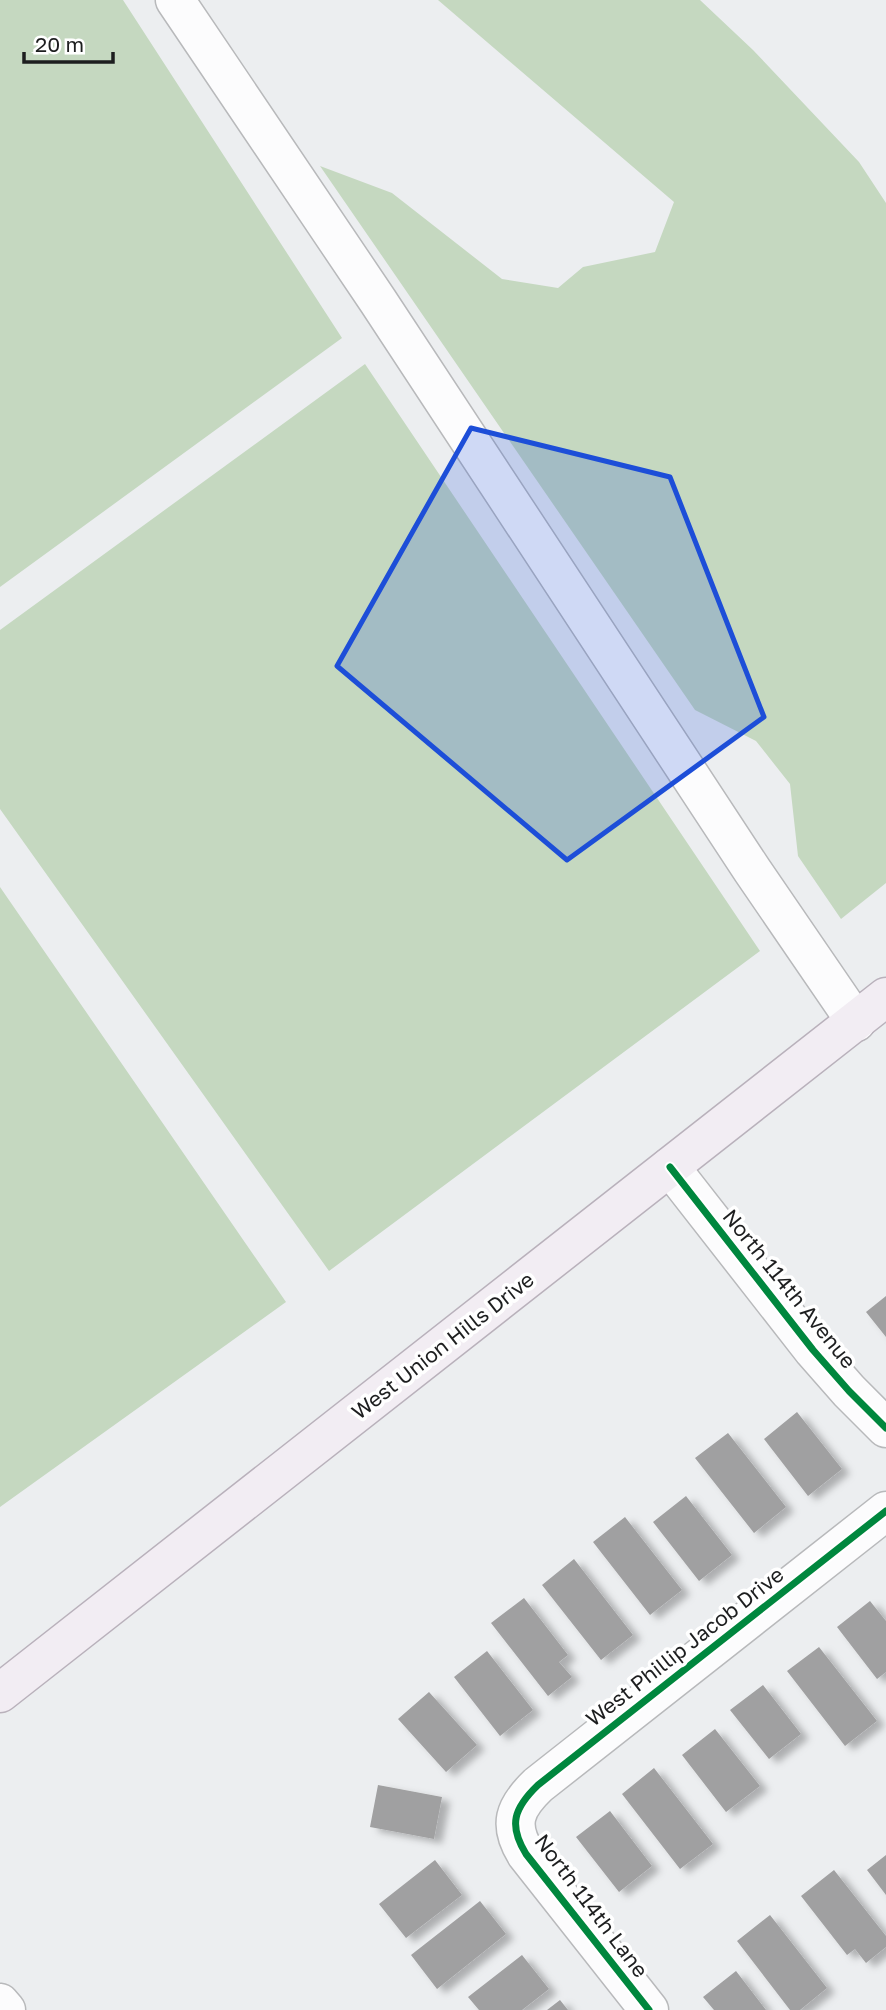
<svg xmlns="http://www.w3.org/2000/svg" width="886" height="2010" font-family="'Golos Text',sans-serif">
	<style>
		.green { fill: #c5d8c0 }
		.building { fill: #a0a0a1; filter: url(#shadow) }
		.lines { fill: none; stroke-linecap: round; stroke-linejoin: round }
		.minor-casing { stroke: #b8b9bb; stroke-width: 41 }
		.major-casing { stroke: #b9b1bb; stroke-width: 41 }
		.minor { stroke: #fcfcfd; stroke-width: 38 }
		.major { stroke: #f2edf3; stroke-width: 38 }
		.cycleway-casing { stroke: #fff; stroke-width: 11 }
		.cycleway { stroke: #00873e; stroke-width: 7 }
		.marked { fill: #1d4ed8; fill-opacity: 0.2; stroke: #1d4ed8; stroke-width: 5; stroke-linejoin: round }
		.labels { text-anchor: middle; stroke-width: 7; stroke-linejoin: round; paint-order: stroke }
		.street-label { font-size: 21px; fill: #1d1e1f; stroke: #fff }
	</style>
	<defs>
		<filter id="shadow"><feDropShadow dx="8" dy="4.5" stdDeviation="3.5" flood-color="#0004"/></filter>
	</defs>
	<rect width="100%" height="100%" fill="#eceef0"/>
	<path class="green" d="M0,0h123l219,338 -342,249z
		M438,0h262l53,50 106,112 27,41v680l-45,36 -43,-63 -8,-72 -34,-43 -61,-31 -375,-544 72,27 110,86 56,9 25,-21 72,-15 19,-50z
		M365,364l395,587 -431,320 -329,-462v-179z
		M0,887l286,415 -286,205z"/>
	<path class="building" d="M886,1296v41l-20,-25z
		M797,1412l45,57 -34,27 -44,-57z
		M728,1433l58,74 -32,26 -59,-75z
		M686,1496l46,59 -33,26 -46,-59z
		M625,1517l57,73 -32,25 -57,-73z
		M574,1559l59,76 -32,25 -59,-75z
		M524,1598l44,57 -9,7 13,15 -24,19 -57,-73z
		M870,1601l16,20v51l-9,7 -40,-52z
		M819,1647l58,74 -32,25 -58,-75z
		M487,1651l46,59 -33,26 -46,-59z
		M763,1685l38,49 -32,25 -39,-49z
		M429,1692l48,53 -31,27 -48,-53z
		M715,1729l45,57 -34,26 -44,-57z
		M654,1768l59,76 -33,25 -58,-75z
		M378,1785l64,12 -8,42 -64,-12z
		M610,1811l42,55 -33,26 -43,-55z
		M886,1855v40l-19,-25z
		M435,1860l27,35 -56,43 -27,-34z
		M834,1870l52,66v11l-20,16 -11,-14 -8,6 -46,-59z
		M480,1901l26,33 -69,55 -26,-34z
		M770,1915l57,73 -27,22h-10l-53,-69z
		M522,1955l27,34 -27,21h-43l-11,-13z
		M736,1971l30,39h-52l-11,-13z
		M560,2000l8,10h-21z"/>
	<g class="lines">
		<defs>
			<path id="minor" d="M175,0l203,301 374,569 104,152
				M670,1167l143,183 36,41 37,37
				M0,2003l6,7
				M649,2010l-123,-156c-18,-29 -12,-46 12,-69l348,-274"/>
			<path id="major" d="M0,1693l886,-696"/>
		</defs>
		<use href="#minor" class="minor-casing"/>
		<use href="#major" class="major-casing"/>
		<use href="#minor" class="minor"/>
		<use href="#major" class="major"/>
		<defs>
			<path id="cycleway" d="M670,1167l143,183 36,41 37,37
				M649,2010l-123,-156c-18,-29 -12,-46 12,-69l348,-274"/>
		</defs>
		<use href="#cycleway" class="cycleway-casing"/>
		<use href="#cycleway" class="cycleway"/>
	</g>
	<path class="marked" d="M471,428l199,49 94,240 -197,143 -230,-194z"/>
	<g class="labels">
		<g class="street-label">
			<text transform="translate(789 1289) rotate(51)" y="7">North 114th Avenue</text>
			<text transform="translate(443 1346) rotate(-38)" y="7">West Union Hills Drive</text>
			<text transform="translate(685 1647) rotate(-38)" y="7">West Phillip Jacob Drive</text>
			<text transform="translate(591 1906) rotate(53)" y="7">North 114th Lane</text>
		</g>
	</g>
	<path d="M24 52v10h89v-10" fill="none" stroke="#1d1e1f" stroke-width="3.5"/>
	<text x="35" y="52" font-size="21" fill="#1d1e1f" stroke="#ffffff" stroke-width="5" paint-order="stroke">20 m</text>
</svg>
